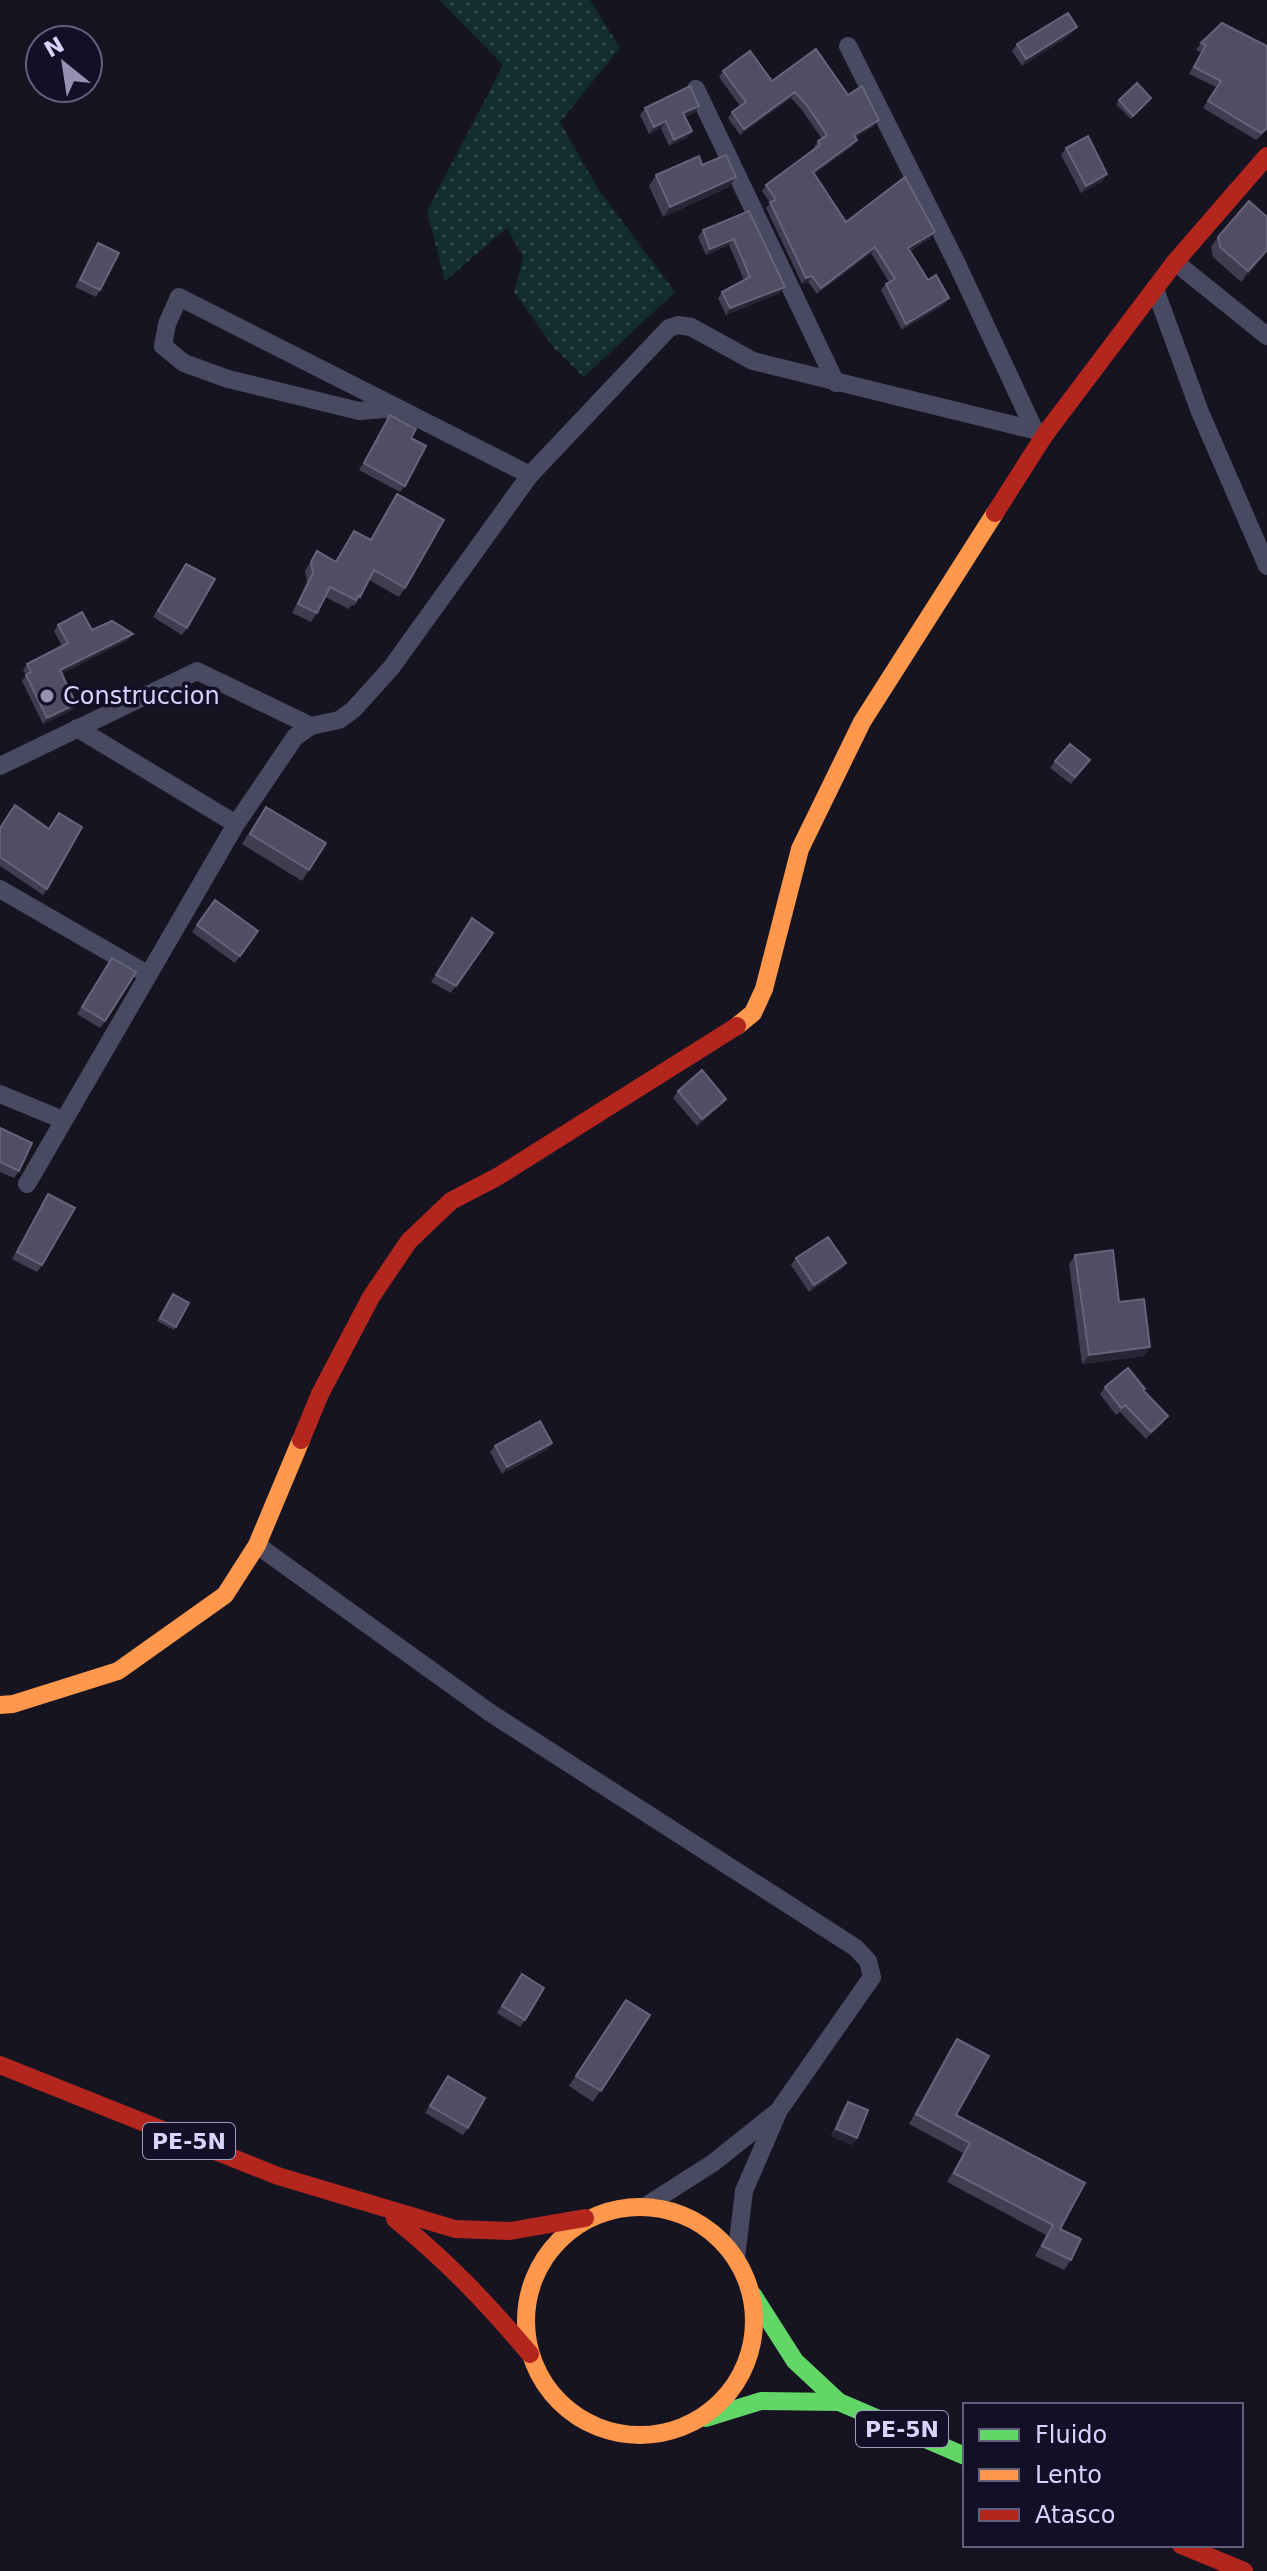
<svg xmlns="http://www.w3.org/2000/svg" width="1267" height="2571" font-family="'DejaVu Sans',sans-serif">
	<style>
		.grass { fill: url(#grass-dots) }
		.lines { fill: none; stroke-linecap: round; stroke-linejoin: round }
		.street { stroke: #4a4962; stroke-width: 18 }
		.fast { stroke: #63d668; stroke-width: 18 }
		.slow { stroke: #ff974d; stroke-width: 18 }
		.jam { stroke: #b3261e; stroke-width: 18 }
		.wall { fill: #403d50 }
		.shaded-wall { fill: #282635 }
		.building { fill: #504e63; stroke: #66637b; stroke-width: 2 }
		.poi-dot { fill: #9591b1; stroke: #130f26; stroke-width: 3 }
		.labels { text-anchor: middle; stroke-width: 7; stroke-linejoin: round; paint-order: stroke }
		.shield { fill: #130f26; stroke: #9e99be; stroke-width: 2 }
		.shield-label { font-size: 22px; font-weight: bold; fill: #d9d4ff }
		.poi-label { font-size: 24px; fill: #d9d4ff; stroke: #130f26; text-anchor: start }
	</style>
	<defs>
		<pattern id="grass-dots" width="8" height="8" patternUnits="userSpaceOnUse" patternTransform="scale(2)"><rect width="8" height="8" fill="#132c2d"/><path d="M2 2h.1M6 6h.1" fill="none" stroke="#354a4c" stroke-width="1.8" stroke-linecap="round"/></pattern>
	</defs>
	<rect width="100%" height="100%" fill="#161421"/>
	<path class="grass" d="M439,0h151l30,48 -60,74 38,67 77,103 -91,85 -30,-29 -40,-56 9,-35 -16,-29 -62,53 -18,-70 76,-146z"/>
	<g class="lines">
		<path class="street" d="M848,46l109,218 77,165
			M696,89l140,294
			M1175,262l92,74
			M1155,289l45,123 67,154
			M397,408l-38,3 -131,-32 -44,-16 -21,-17 4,-22 12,-27 351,178
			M77,728l159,96
			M0,766l197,-95 114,55
			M0,889l147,85
			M0,1094l63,26
			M27,1184l209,-360 59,-87 16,-11 28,-6 14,-10 38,-42 139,-193 139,-147 9,-3 13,2 62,34 293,72
			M257,1545l235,169 364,234 12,13 4,16 -93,133 -35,81 -8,67
			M644,2207l69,-44 64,-51"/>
		<path class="fast" d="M753,2295l42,66 44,41 126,54
			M706,2418l55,-17 78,1"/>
		<path class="slow" d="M737,1026l16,-13 11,-24 36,-140 62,-127 133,-209
			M0,1705l13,-1 105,-33 107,-76 32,-50 44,-105
			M526 2321a114 114 0 1 1 228 0a114 114 0 1 1-228 0Z"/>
		<path class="jam" d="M995,513l51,-80 129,-171 92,-106
			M301,1440l19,-46 51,-97 38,-56 42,-40 46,-24 240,-151
			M0,2065l278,111 177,53 55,2 75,-13
			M395,2219c53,43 91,83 135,135
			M1181,2545l63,26"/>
	</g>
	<path class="wall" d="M1072,34l-50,32 -10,-15 5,-7z
		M1201,43l66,3v84l-11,10 -53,-32 13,-21 -27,-13 12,-22 -5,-2z
		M723,71l125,24 26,31 -19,12 -2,8 -39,28 32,48 85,16 -21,13 18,29 21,18 -4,6 -43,26 -21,-40 5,-6 3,-2 -18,-29 -54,41 -9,-12 -6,2 -36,-76 4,-5 -8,-12 4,-6 49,-36 -1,-2 4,-6 4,-2 -20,-29 -11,-12 -51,37 -12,-17 4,-6 8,-6 -21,-29z
		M1151,98l-20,21 -15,-15 3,-4z
		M699,106l-5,7 -9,4 7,14 -5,7 -18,8 -8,-18 -12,6 -9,-19 5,-7z
		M1066,148l37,33 -22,12 -20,-38z
		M702,165l27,22 -66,30 -14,-31 7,-11z
		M749,211l31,82 -54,22 -8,-17 4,-6 22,-12 -15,-35 -23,10 -8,-18 5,-7z
		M1218,237l49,15 -26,30 -28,-25 -2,-10z
		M98,243l2,47 -4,7 -21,-10 18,-37z
		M390,415l21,23 -6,48 -5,6 -41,-22z
		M397,494l8,94 -6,9 -30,-17 -9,17 -6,9 -2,-1 -3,4 -24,-12 -8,16 -6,9 -19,-9 15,-31 -2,-11 12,-20 18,10 19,-30 16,9z
		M181,571l6,57 -5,7 -29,-18z
		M58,625l34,5 36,10 -67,34 15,30 -4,6 -29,14 -21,-43 4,-6 -3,-5 4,-6 35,-18 -8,-15z
		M1090,760l-19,24 -21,-16 5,-7z
		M59,813l-12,76 -4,6 -43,-29v-38l49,1z
		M259,817l50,53 -7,11 -60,-37z
		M215,900l43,31 -23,32 -43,-31z
		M472,918l21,15 -42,60 -20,-11z
		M107,965l-2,56 -5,7 -23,-14z
		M678,1091l48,8 -4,6 -25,21 -24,-28z
		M0,1128l19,43 -5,7 -14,-6z
		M48,1194l-6,71 -5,7 -25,-13z
		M1075,1255l44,47 25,54 -62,8 -13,-100z
		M796,1258l50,5 -5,7 -32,22 -18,-27z
		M170,1297l6,30 -2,3 -17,-9z
		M1105,1387l39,4 24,25 -5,7 -17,16 -26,-27 -4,3 -16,-21z
		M552,1443l-5,7 -45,24 -12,-22 5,-6z
		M517,1981l8,39 -5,7 -23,-14z
		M626,2000l24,15 -57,87 -24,-16z
		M957,2039l-1,76 104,114 11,31 -7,10 -29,-14 11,-21 -99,-53 16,-29 -54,-29 41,-75z
		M448,2076l20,52 -5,7 -38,-22z
		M848,2102l9,36 -5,7 -21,-9 12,-27z"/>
	<path class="shaded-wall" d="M1077,27l-5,7 -50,32 4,-7z
		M795,92l-4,6 -51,37 4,-6z
		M699,106l-5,7 -16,7 5,-7z
		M879,120l-5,6 -24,15 4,-6z
		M666,121l-5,7 -12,6 5,-7z
		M692,131l-5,7 -18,8 5,-6z
		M857,140l-4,6 -44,32 4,-6z
		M1107,174l-4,7 -22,12 5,-7z
		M736,177l-7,10 -66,30 7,-10z
		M935,232l-4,6 -27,16 4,-6z
		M734,239l-5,6 -23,10 4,-6z
		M875,247l-4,6 -54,41 4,-6z
		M1267,250v2l-26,30 7,-11z
		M812,276l-4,6 -6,2 4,-6z
		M785,287l-5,6 -54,22 4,-7z
		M949,298l-4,6 -43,26 4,-6z
		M133,634l-5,6 -73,37 5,-7z
		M76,704l-4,6 -29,14 4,-6z
		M726,1099l-4,6 -25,21 5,-7z
		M846,1263l-5,7 -32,22 5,-7z
		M1150,1347l-6,9 -62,8 7,-9z
		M1168,1416l-5,7 -17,16 5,-7z
		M552,1443l-5,7 -45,24 5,-7z
		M836,2129l21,9 -5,7 -21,-9z"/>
	<path class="building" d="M1068,13l9,14 -51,32 -9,-15z
		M1222,23l45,23v82l-6,5 -53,-32 13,-20 -27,-14 12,-22 -5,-2z
		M816,49l32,46 14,-9 17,34 -25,15 3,5 -44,32 33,50 59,-45 30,55 -27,16 20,32 8,-5 13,23 -43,26 -20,-40 9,-5 -20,-32 -54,41 -9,-12 -6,2 -36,-76 6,-2 -10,-15 54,-40 -2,-4 9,-6 -21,-31 -11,-12 -51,37 -12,-17 14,-10 -23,-31 27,-20 22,30z
		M1137,83l14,15 -18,18 -14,-16z
		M690,86l9,20 -16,7 9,18 -18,9 -8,-19 -12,6 -9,-19z
		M1088,136l19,38 -21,12 -20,-38z
		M726,155l10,22 -66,30 -14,-32 43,-19 3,9z
		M1249,201l18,16v33l-19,21 -28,-24 -2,-10z
		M749,211l36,76 -55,21 -8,-16 28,-15 -16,-38 -24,10 -7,-19z
		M98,243l21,10 -19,37 -20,-10z
		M390,415l26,14 -5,9 15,8 -21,40 -41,-23z
		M397,494l47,26 -39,68 -31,-18 -14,27 -2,-2 -2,5 -26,-13 -13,26 -19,-9 15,-31 -2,-11 6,-11 19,11 18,-31 17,9z
		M186,564l29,15 -28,49 -29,-17z
		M82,612l10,18 20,-9 21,13 -73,36 16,34 -29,14 -21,-43 5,-3 -4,-8 41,-21 -10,-18z
		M1070,744l20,16 -15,17 -20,-16z
		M15,805l34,24 10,-16 23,14 -35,62 -47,-32v-29z
		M266,807l60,36 -17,27 -59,-36z
		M215,900l43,31 -18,25 -43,-31z
		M472,918l21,15 -37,53 -20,-11z
		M112,958l24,14 -31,49 -23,-14z
		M702,1070l24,29 -24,20 -24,-28z
		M0,1128l32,15 -13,28 -19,-9z
		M48,1194l27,14 -33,57 -25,-13z
		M828,1237l18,26 -32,22 -18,-27z
		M1113,1250l6,52 25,-3 6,48 -61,8 -14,-100z
		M173,1294l16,9 -13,24 -16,-9z
		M1128,1368l17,21 -2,1 25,26 -17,16 -26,-27 -4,3 -16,-21z
		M540,1421l12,22 -45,24 -12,-21z
		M522,1974l22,14 -19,32 -23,-14z
		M626,2000l24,15 -49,76 -25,-15z
		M957,2039l32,17 -33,59 129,68 -25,46 21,10 -10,21 -29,-14 11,-21 -99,-52 16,-30 -54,-29z
		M448,2076l37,22 -17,30 -38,-22z
		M848,2102l20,8 -11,28 -21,-9z"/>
	<circle class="poi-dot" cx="47" cy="696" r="8"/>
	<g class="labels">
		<g class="shield">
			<rect x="143" y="2123" width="92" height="36" rx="6"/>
			<rect x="856" y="2411" width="92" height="36" rx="6"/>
		</g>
		<g class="shield-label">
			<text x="189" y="2149">PE-5N</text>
			<text x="902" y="2437">PE-5N</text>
		</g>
		<g class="poi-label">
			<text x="63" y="704">Construccion</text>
		</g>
	</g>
	<rect x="963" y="2403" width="280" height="144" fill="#130f26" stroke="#625e7d" stroke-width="2"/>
	<rect x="979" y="2429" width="40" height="12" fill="#63d668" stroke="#625e7d" stroke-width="2"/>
	<text x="1035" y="2443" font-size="24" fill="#d9d4ff">Fluido</text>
	<rect x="979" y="2469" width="40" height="12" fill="#ff974d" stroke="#625e7d" stroke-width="2"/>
	<text x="1035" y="2483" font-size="24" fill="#d9d4ff">Lento</text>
	<rect x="979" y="2509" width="40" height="12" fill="#b3261e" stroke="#625e7d" stroke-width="2"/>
	<text x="1035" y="2523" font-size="24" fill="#d9d4ff">Atasco</text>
	<g transform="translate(64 64) rotate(330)"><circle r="38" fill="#130f26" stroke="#625e7d" stroke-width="2"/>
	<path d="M0-6L14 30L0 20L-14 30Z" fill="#9591b1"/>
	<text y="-12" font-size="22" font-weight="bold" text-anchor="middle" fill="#d9d4ff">N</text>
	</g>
</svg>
